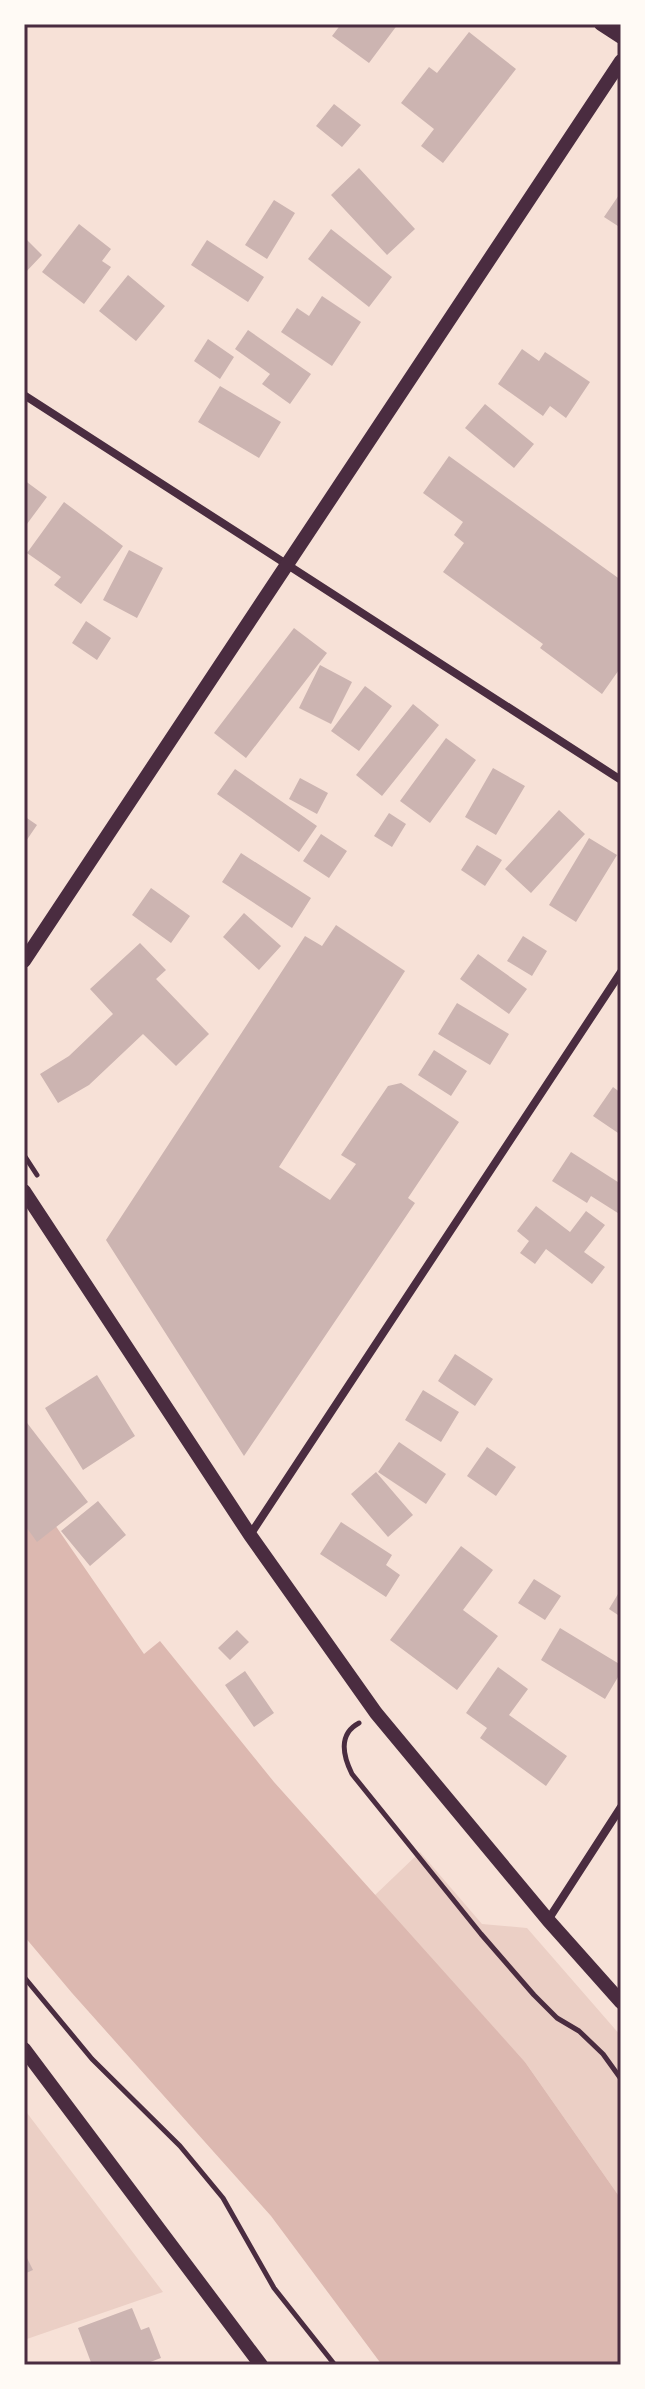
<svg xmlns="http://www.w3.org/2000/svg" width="645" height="2389" font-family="'Fira Sans Condensed',sans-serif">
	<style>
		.green { fill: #ebcfc5 }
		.water { fill: #dcb8b0 }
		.building { fill: #ccb4b1 }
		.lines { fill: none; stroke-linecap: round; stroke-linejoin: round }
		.path { stroke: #4a2c40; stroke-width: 5 }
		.minor { stroke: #4a2c40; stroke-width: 8 }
		.tertiary { stroke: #4a2c40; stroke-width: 14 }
		.neatline { fill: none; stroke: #4a2c40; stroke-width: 3 }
	</style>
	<rect width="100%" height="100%" fill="#f7e1d7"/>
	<path class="green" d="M420,1852l62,72 45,4 94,108v163l-96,-137 -151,-166z
		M24,2109l139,183 -139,48z"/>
	<path class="water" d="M24,1480l120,174 16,-13 114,141 251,280 96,137v166h-239l-111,-149 -199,-223 -48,-57z"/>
	<path class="building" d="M341,24h57l-29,39 -37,-27z
		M469,32l47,37 -73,94 -22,-17 13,-17 -33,-26 28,-36 8,6z
		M334,104l27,21 -19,22 -26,-21z
		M359,168l56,61 -28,26 -56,-60z
		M621,192v36l-17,-11z
		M274,200l21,13 -28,46 -22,-14z
		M79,224l32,25 -9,12 9,6 -27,37 -42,-32z
		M331,229l61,48 -23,30 -61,-48z
		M24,237l18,18 -18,19z
		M207,240l57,37 -16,25 -57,-37z
		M128,275l37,31 -29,35 -37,-30z
		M322,296l39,26 -29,44 -51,-34 16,-24 12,8z
		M248,330l63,44 -21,30 -28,-20 8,-10 -35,-25z
		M208,339l26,18 -14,22 -26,-18z
		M522,349l17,12 6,-9 45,30 -24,36 -16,-12 -7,10 -45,-32z
		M220,386l61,36 -22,36 -61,-36z
		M485,404l49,40 -20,24 -49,-40z
		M449,456l172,124v87l-19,27 -62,-46 3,-4 -100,-72 21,-29 -10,-8 9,-13 -40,-29z
		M24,480l23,17 -23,31z
		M64,502l59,44 -42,58 -27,-19 7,-8 -34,-24z
		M129,550l34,18 -26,50 -34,-18z
		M86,621l25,17 -14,22 -25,-17z
		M294,628l33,25 -81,105 -32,-25z
		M320,665l32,17 -21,42 -32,-16z
		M365,686l27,20 -33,45 -28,-20z
		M413,704l26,21 -57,71 -26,-21z
		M446,738l30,22 -46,63 -30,-22z
		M493,768l32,18 -29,49 -31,-18z
		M235,769l82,57 -18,26 -82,-58z
		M300,778l28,15 -11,21 -28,-15z
		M559,810l26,24 -54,59 -26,-24z
		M389,813l17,11 -14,23 -18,-11z
		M24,816l13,9 -13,19z
		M321,834l26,17 -18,27 -26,-17z
		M589,838l28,17 -41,67 -27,-17z
		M477,845l25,15 -17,26 -24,-16z
		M241,853l70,45 -19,30 -70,-46z
		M151,888l39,28 -19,27 -39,-28z
		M244,913l37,33 -22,24 -36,-33z
		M336,925l69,46 -126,196 51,33 26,-36 -15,-9 47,-69 13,-3 58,39 -51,76 7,5 -171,253 -138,-216 199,-304 17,10z
		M523,936l24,15 -15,25 -25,-15z
		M140,943l26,27 -10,9 53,55 -33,32 -33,-32 -54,51 -31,18 -18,-29 29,-18 44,-42 -23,-25z
		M478,954l49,35 -18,25 -49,-35z
		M457,1003l52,31 -19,31 -52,-31z
		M434,1050l33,21 -16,25 -33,-21z
		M613,1087l8,6v42l-28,-19z
		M571,1152l50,32v31l-30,-19 -4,7 -35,-22z
		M536,1206l34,26 16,-21 19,14 -21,27 21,15 -13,17 -46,-35 -11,15 -15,-11 9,-12 -12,-10z
		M455,1354l38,25 -18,27 -37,-25z
		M97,1375l38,61 -52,34 -38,-62z
		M423,1390l36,22 -18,30 -36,-22z
		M24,1419l64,83 -51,40 -13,-18z
		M399,1442l47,32 -20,30 -48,-32z
		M487,1447l29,20 -20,29 -29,-20z
		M376,1472l37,43 -25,22 -37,-43z
		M98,1501l28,34 -36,31 -29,-35z
		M341,1522l51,33 -6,10 14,10 -14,22 -66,-43z
		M461,1546l32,24 -30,40 35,26 -41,54 -67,-50z
		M534,1579l27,17 -16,24 -27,-17z
		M621,1589v28l-12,-8z
		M560,1628l61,37v7l-16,27 -64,-39z
		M237,1630l12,12 -19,18 -12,-12z
		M498,1667l30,22 -19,26 58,41 -21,30 -66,-48 7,-10 -21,-15z
		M245,1671l29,42 -20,14 -29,-42z
		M24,2252l9,18 -9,4z
		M132,2308l9,22 8,-3 12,31 -19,7h-50l-14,-37z"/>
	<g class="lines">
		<path class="path" d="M24,1155l13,20
			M359,1723c-21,11 -16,33 -7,51l129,160 53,61 23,23 22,13 24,23 18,25
			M24,1977l68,82 88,87 43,52 51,90 61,77"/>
		<path class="minor" d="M24,395l597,385
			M250,1535l371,-563
			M548,1920l73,-113"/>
		<path class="tertiary" d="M601,24l20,13
			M24,961l597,-900
			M24,1191l226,344 126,178 172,207 73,82
			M24,2049l237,316"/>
	</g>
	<rect width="645" height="2389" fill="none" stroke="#fffaf5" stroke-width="52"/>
	<rect x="26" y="26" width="593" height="2337" class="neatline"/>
</svg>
